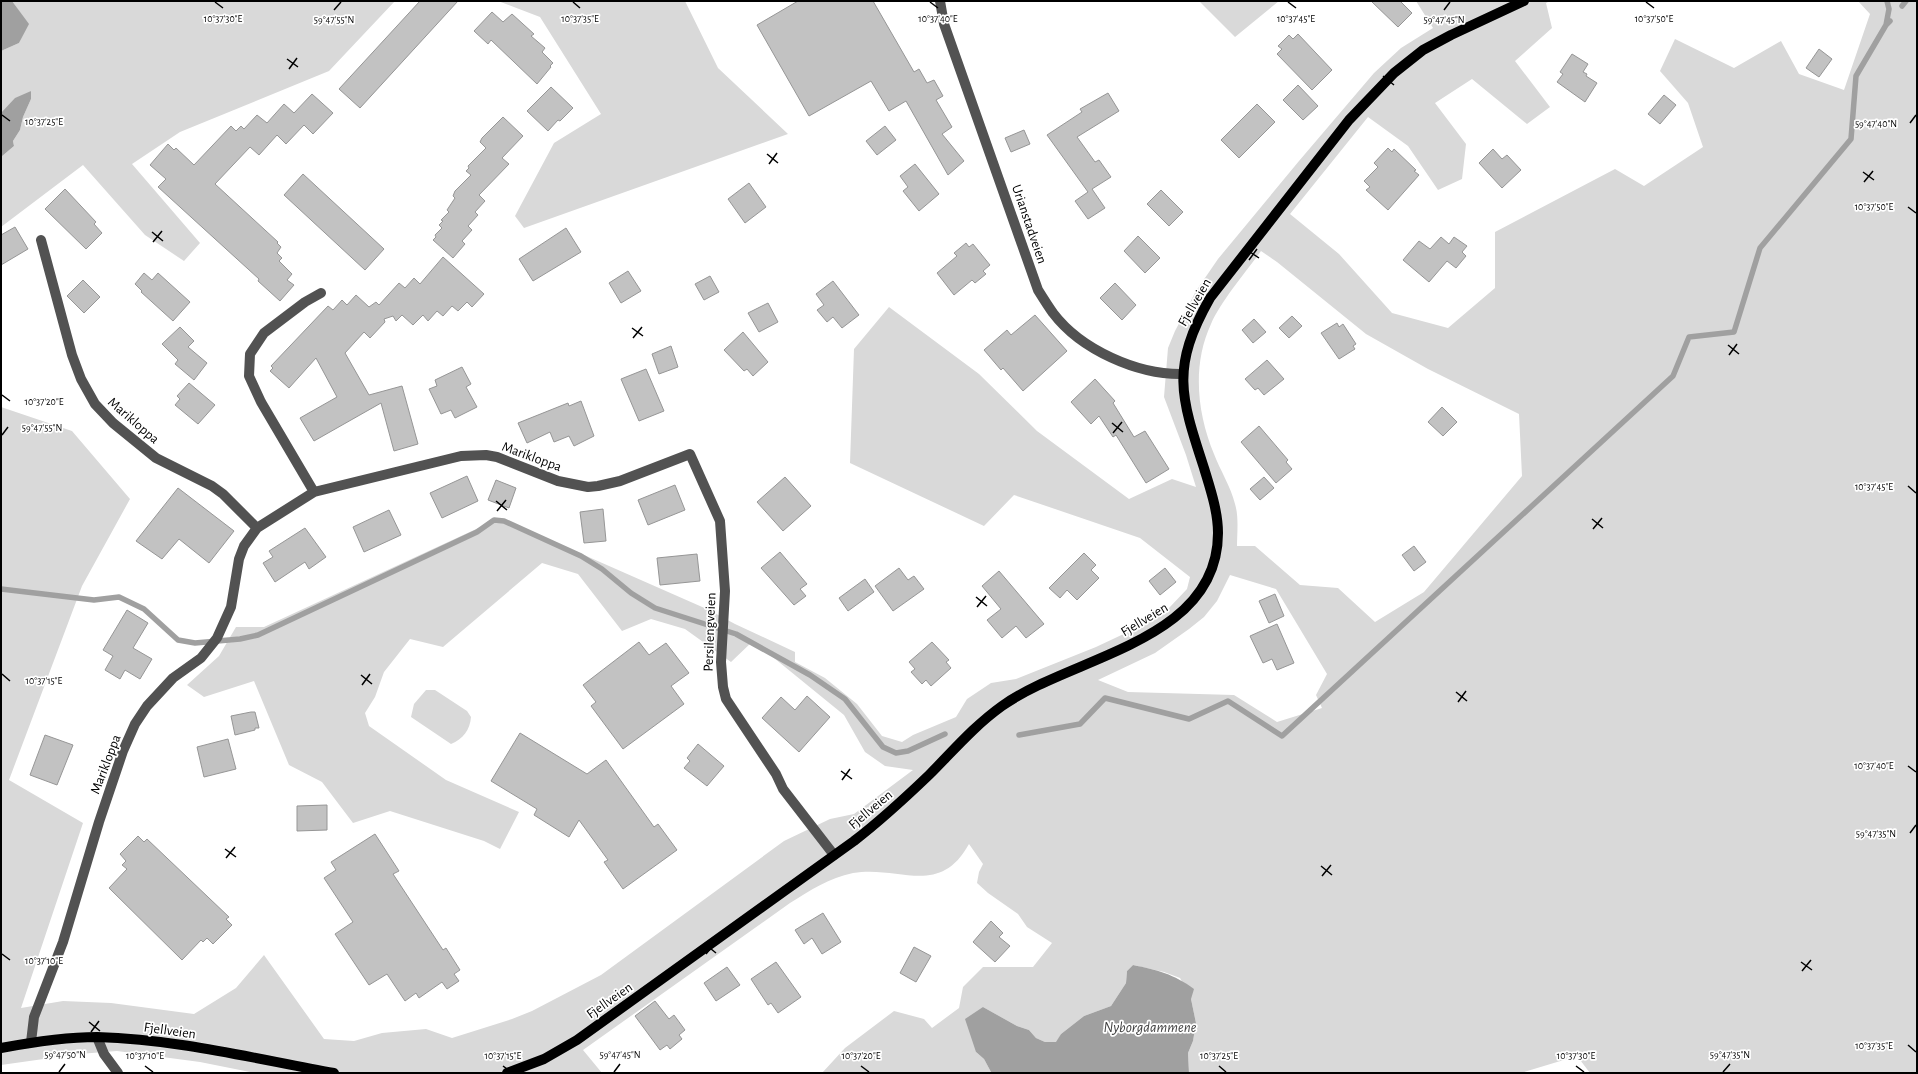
<svg xmlns="http://www.w3.org/2000/svg" width="1918" height="1074" font-family="'Alegreya Sans',sans-serif">
	<style>
		.green { fill: #d9d9d9; fill-rule: evenodd }
		.water { fill: #a0a0a0 }
		.lines { fill: none; stroke-linecap: round; stroke-linejoin: round }
		.stream { stroke: #a0a0a0; stroke-width: 5.5 }
		.building { fill: #c2c2c2; stroke: #969696 }
		.major-casing { stroke: #dbdbdb; stroke-width: 12 }
		.minor { stroke: #525252; stroke-width: 10 }
		.major { stroke: #000; stroke-width: 10 }
		.ticks { fill: none; stroke: #000; stroke-width: 1.5 }
		.labels { text-anchor: middle; stroke-width: 3.5; stroke-linejoin: round; paint-order: stroke }
		.street-label { font-size: 14px; fill: #000; stroke: #fff }
		.water-label { font-size: 15px; font-style: italic; fill: #414141; stroke: #fff }
		.ticks-label { font-size: 10px; text-anchor: middle; fill: #000; stroke: #fff; stroke-width: 3.5; stroke-linejoin: round; paint-order: stroke }
	</style>
	<rect width="100%" height="100%" fill="#fff"/>
	<path class="green" d="M12,1h383l-66,70 -149,61 -48,32 68,79 -16,18 -39,-26 -62,-70 -82,62v-70l13,-11 -1,-5 7,-11 3,-13 8,-18v-8l-30,22v-62l18,-8 9,-19z
		M498,1h187l33,67 70,66 -264,94 -9,-12 39,-73 47,-29 -61,-97z
		M1199,1h80l-44,36z
		M1416,1h134l-4,2 6,25 -37,33 35,46 -23,17 -55,-45 -37,24 31,41 -4,35 -24,11 -30,-44 -40,-29 -78,97 49,40 53,59 56,15 47,-40v-56l120,-63 29,17 59,-39 -15,-44 -28,-32 15,-32 59,29 47,-27 18,33 45,16 26,-76 -12,-13h59v1072h-327l-13,-17 -56,17h-332l-1,-20 5,-12 3,-18 -5,-24 -11,-21 -16,-6 -31,-7 -6,6 -1,12 -15,23 -27,10 -23,18 -4,8h-12l-9,-4 -7,-8 -12,-4 -34,-19 -7,45 8,7 7,13 2,1h-171l23,-25 49,-37 30,8 8,9 27,-20 4,-21 20,-20h50l19,-24 -25,-16 -9,-13 -30,-21 -11,-10 2,-11 4,-8 -14,-20c-30,54 -69,21 -116,29 -24,5 -42,17 -63,30l-207,147 19,23h-347l-55,-11 -83,-11 -38,3 -78,11v-658l71,24 58,68 -48,87 -73,194 74,43 -62,185 42,-7 48,2 83,11 42,-26 28,-33 60,84 30,2 28,-8 44,-4 26,9 60,-19 20,-8 69,-36 183,-134 46,-22 24,-5 59,-44 -28,-4 -20,-14 -21,-37 -91,-74 -22,21 -46,-33 -34,-10 -29,12 -44,-57 -36,-11 -99,84 -33,-8 -26,33 -9,25 -10,16 4,13 77,54 73,32 -19,37 -16,-8 -94,-30 -37,12 -31,-41 -33,-17 -35,-84 -50,16 -17,-12 32,-29 17,-29h28l236,-109 209,92 26,14 60,28v10l30,16 32,26 25,32 20,6 11,-7 43,-18 11,-18 24,-16 25,-4 80,-32 34,-16 5,-5 34,-18 18,-19 3,-12 -50,-39 -126,-43 -30,31 -134,-63 4,-114 35,-42 90,67 58,57 92,68 43,-20 24,8 -10,-32 -22,-58 4,-49 7,-17 21,-40 22,-32 81,-98 75,-88 27,-25 32,-20zM1261,251l16,11 89,72 62,35 91,45 3,62 -98,116 -49,30 -37,-34 -38,-3 -45,-39h-18c0,-13 2,-29 -2,-42 -4,-17 -15,-34 -21,-50 -17,-41 -22,-89 -3,-130 10,-23 35,-52 50,-73zM1230,575l46,14 51,85 -11,21 6,13 -45,14 -43,-27 -106,-3 -30,-12 57,-27 34,-24 15,-12 13,-16z
		M426,690h9l32,21 4,6c-1,13 -8,22 -20,27l-40,-27 3,-13z"/>
	<path class="water" d="M1,1h11l17,23 -10,19 -18,8z
		M31,91v8l-8,18 -3,13 -7,11 1,5 -13,11v-44l14,-15z
		M1133,965c24,5 41,9 61,24l-3,10 5,24 -3,18 -5,12 1,20h-196l-2,-1 -7,-13 -8,-7 -11,-33 18,-12 34,19 12,4 7,8 9,4h11l5,-8 23,-18 27,-10 15,-23 1,-12z"/>
	<g class="lines">
		<path class="stream" d="M1902,6l4,-5
			M1886,25l3,-16 -2,-8
			M1,589l93,11 25,-3 25,12 34,31 17,3 45,-4 18,-4 219,-103 17,-12 10,1 77,35 21,13 29,24 24,15 81,26 74,41 35,24 38,48 13,6 12,-2 37,-17
			M1019,735l61,-11 25,-26 84,21 39,-18 54,35 391,-360 16,-39 45,-5 26,-84 91,-109 5,-63 30,-51 4,-4"/>
	</g>
	<path class="building" d="M420,1h38l-98,107 -21,-19z
		M798,1h75l41,71 5,-3 8,14 7,-3 9,16 -7,4 16,27 -10,7 22,27 -16,14 -42,-74 -17,10 -18,-30 -62,35 -52,-91z
		M1371,1h29l12,12 -14,14z
		M492,12l11,10 9,-8 22,20 -3,2 14,12 -3,4 11,11 -3,3 1,1 -14,17 -46,-44 -3,4 -14,-13z
		M1298,34l34,36 -20,20 -35,-36 5,-5 -4,-3 11,-11 4,4z
		M1819,49l13,10 -13,18 -13,-9z
		M1572,54l16,10 -5,8 4,2 -1,2 11,7 -12,19 -28,-20 6,-8 -3,-2z
		M1298,85l20,21 -15,14 -20,-20z
		M551,87l22,21 -13,13 -2,-1 -10,11 -21,-20z
		M1108,93l11,18 -42,26 18,25 4,-2 12,17 -19,12 13,19 -17,11 -13,-18 13,-9 -41,-57 35,-23 -2,-3z
		M312,94l21,19 -20,21 -9,-9 -18,19 -9,-9 -18,20 -9,-8 -35,37 63,58 -1,1 4,4 -4,6 5,5 -3,3 13,13 -5,6 7,5 -14,16 -22,-20 1,-2 -101,-92 8,-8 -16,-14 18,-21 6,6 2,-2 18,17 37,-39 5,5 5,-5 3,3 13,-14 10,8 17,-19 10,9z
		M1664,95l12,10 -16,19 -12,-10z
		M1257,104l18,18 -36,36 -18,-18z
		M503,117l20,19 -21,22 7,6 -30,31 6,6 -10,11 3,3 -10,11 4,4 -10,11 3,3 -12,14 -20,-18 3,-3 -1,-2 7,-7 -3,-3 4,-4 -2,-1 8,-8 -2,-2 8,-12 -2,-2 2,-5 16,-16 -5,-4 3,-3 -1,-2 18,-18 -6,-6 2,-4z
		M885,126l11,14 -19,15 -11,-14z
		M1024,130l6,14 -19,8 -6,-14z
		M1388,148l4,4 2,-3 22,21 -2,1 5,4 -31,35 -22,-20 4,-3 -6,-6 14,-14 -4,-4z
		M1493,149l9,10 5,-4 14,15 -19,18 -23,-25z
		M915,164l24,30 -20,17 -16,-20 5,-4 -8,-11z
		M303,174l81,75 -19,21 -81,-75z
		M749,183l17,24 -21,16 -17,-24z
		M65,189l31,33 -2,2 8,9 -16,16 -41,-40z
		M1161,190l22,22 -14,14 -22,-22z
		M15,227l13,22 -27,16v-30z
		M566,228l15,24 -48,29 -14,-22z
		M1138,236l22,22 -15,15 -21,-22z
		M1441,237l8,7 5,-7 13,9 -5,6 4,4 -10,12 -9,-7 -18,21 -26,-22 16,-19 11,8z
		M966,243l3,4 4,-3 17,21 -7,6 3,3 -11,9 -3,-3 -18,15 -17,-22 20,-17 -3,-3z
		M443,257l41,37 -12,13 -5,-5 -9,9 -6,-5 -9,10 -6,-5 -9,10 -5,-6 -10,10 -11,-10 -6,6 -3,-5 -9,3 1,3 -15,16 -6,-6 -19,21 24,42 33,-9 16,58 -24,7 -13,-48 -67,38 -14,-23 37,-21 -21,-39 -27,30 -19,-17 3,-3 -2,-2 57,-60 5,4 9,-10 5,5 9,-10 13,12 7,-5 3,3 20,-22 6,5 9,-10 6,6z
		M628,271l13,20 -20,12 -12,-20z
		M144,273l8,7 6,-7 32,29 -17,19 -32,-29 1,-1 -7,-7z
		M710,276l9,16 -15,8 -9,-16z
		M83,280l17,17 -16,16 -17,-17z
		M833,281l26,34 -17,13 -9,-11 -6,5 -10,-12 7,-5 -8,-11z
		M1115,283l21,22 -14,15 -22,-22z
		M768,303l10,19 -19,10 -11,-19z
		M1035,315l32,36 -44,40 -20,-23 -2,2 -17,-20 23,-20 4,5z
		M1292,316l10,10 -13,12 -10,-10z
		M1254,319l12,13 -13,11 -11,-13z
		M1337,323l2,4 4,-3 13,20 -3,2 2,3 -16,10 -18,-26z
		M180,327l14,14 -6,6 19,16 -13,17 -19,-16 3,-4 -16,-16z
		M743,332l25,30 -15,14 -6,-7 -3,2 -20,-21z
		M671,346l7,21 -19,7 -7,-20z
		M1267,360l17,19 -20,16 -6,-7 -3,2 -10,-11z
		M462,367l9,17 -5,3 11,20 -22,11 -4,-8 -10,4 -12,-25 8,-3 -2,-6z
		M646,369l18,42 -25,10 -18,-42z
		M1095,379l20,22 -2,2 21,34 11,-6 24,38 -23,14 -30,-48 -3,2 -14,-21 -8,8 -20,-22z
		M189,383l26,22 -17,19 -23,-19 5,-6 -3,-3z
		M581,401l13,35 -20,10 -5,-10 -15,6 -4,-10 -23,11 -9,-20 50,-20 1,3z
		M1442,407l15,15 -14,14 -15,-14z
		M1259,426l29,34 -2,2 6,7 -16,14 -35,-41z
		M467,476l11,25 -36,17 -12,-25z
		M785,477l26,29 -28,25 -26,-29z
		M1264,477l10,11 -14,12 -10,-11z
		M496,480l20,8 -7,20 -21,-8z
		M675,485l10,25 -37,15 -10,-25z
		M178,488l56,43 -25,32 -30,-24 -17,20 -26,-18z
		M603,509l3,32 -22,2 -4,-31z
		M389,510l12,25 -37,17 -11,-25z
		M305,528l21,29 -17,12 -4,-7 -30,20 -12,-19 10,-6 -4,-6z
		M1414,546l12,16 -12,9 -12,-16z
		M780,552l27,32 -7,5 6,7 -12,9 -33,-37z
		M1084,553l12,12 -5,5 8,8 -22,22 -10,-10 -7,8 -11,-10z
		M697,554l3,27 -40,4 -3,-27z
		M899,568l9,12 6,-4 10,13 -31,22 -18,-25z
		M1165,568l11,14 -16,13 -11,-14z
		M999,571l45,53 -18,14 -10,-12 -14,12 -15,-18 14,-11 -19,-23z
		M865,579l9,13 -26,19 -9,-13z
		M1275,594l9,22 -15,7 -10,-22z
		M127,610l21,13 -15,25 19,11 -12,20 -15,-9 -5,9 -15,-9 8,-14 -10,-6z
		M1277,624l17,39 -17,7 -5,-11 -9,4 -13,-27z
		M639,642l10,13 17,-12 23,30 -18,13 13,18 -61,45 -32,-43 5,-4 -13,-17z
		M932,642l17,18 -3,2 5,6 -20,18 -5,-6 -4,4 -11,-12 4,-3 -6,-7z
		M807,696l23,21 -31,35 -37,-34 19,-21 14,13z
		M251,712h4l4,16h-4v2l-20,5 -4,-19z
		M520,733l67,41 19,-14 48,67 4,-3 19,26 -54,39 -19,-27 4,-2 -29,-40 -10,17 -35,-22 3,-6 -46,-28z
		M45,735l28,10 -16,40 -27,-10z
		M228,739l8,30 -32,8 -7,-30z
		M698,744l26,22 -17,20 -23,-18 6,-7 -3,-3z
		M327,805v25l-30,1v-25z
		M375,834l24,37 -6,3 50,76 3,-2 14,22 -6,4 5,7 -12,8 -5,-7 -23,16 -3,-5 -11,8 -18,-27 -18,11 -34,-51 18,-12 -29,-44 12,-8 -5,-8z
		M138,836l6,6 3,-3 82,78 -3,2 6,6 -19,19 -6,-6 -4,4 -2,-2 -19,20 -73,-72 18,-19 -5,-4 4,-4 -6,-7z
		M823,913l18,29 -19,12 -10,-16 -8,6 -9,-14z
		M991,921l12,12 -4,4 11,9 -15,16 -22,-20z
		M914,947l17,9 -15,26 -16,-9z
		M776,962l25,35 -23,16 -7,-10 -3,2 -17,-26z
		M727,967l13,18 -24,16 -12,-18z
		M655,1001l14,18 5,-4 11,15 -6,5 3,4 -12,10 -3,-4 -7,5 -25,-34z"/>
	<g class="lines">
		<defs>
			<path id="major" d="M1,1048c32,-6 64,-11 96,-11 80,2 159,22 237,36
				M507,1073l37,-14 33,-19 277,-199c26,-20 51,-43 75,-66 24,-24 45,-49 73,-69 70,-50 216,-64 216,-173 0,-22 -8,-45 -14,-65 -24,-73 -33,-101 6,-170l139,-178 45,-47 29,-23 28,-15 73,-34"/>
		</defs>
		<use href="#major" class="major-casing"/>
		<path class="minor" d="M940,1l4,23 94,266c5,8 10,16 15,23 28,37 85,62 130,61
			M41,240l31,115 9,24 14,25 18,19 43,35 56,28 11,8 34,34
			M314,492l-53,-90 -12,-26 1,-22 14,-21 41,-31 16,-9
			M97,1037l7,17 14,19
			M31,1042l3,-25 29,-75 36,-120 24,-71 12,-27 12,-18 26,-28 28,-20 16,-20 14,-31 8,-48 5,-13 13,-18 57,-36 147,-36 25,-1 11,2 61,24 30,6 10,-1 22,-5 70,-27 30,67 5,70 -4,71 2,25 3,12 50,75 7,15 51,66"/>
		<use href="#major" class="major"/>
	</g>
	<path class="ticks" d="M215,2l8,6M573,2l7,6M930,2l8,6M1288,2l8,6M1646,2l8,6M334,10l7,-8M1444,10l6,-8M287,59l11,8M289,69l8,-11M1383,76l11,9M1384,86l9,-11M2,115l8,6M1910,123l6,-8M767,154l11,9M769,164l8,-11M1863,172l11,8M1864,182l9,-11M1908,207l8,6M152,232l11,9M153,242l9,-11M1247,250l12,8M1249,260l8,-11M632,328l11,8M633,338l9,-11M1728,345l11,9M1729,355l8,-11M2,395l8,6M1112,423l11,9M1113,433l9,-11M2,435l6,-8M1908,486l8,7M496,501l11,9M497,511l9,-11M1592,519l11,9M1593,529l9,-11M976,597l11,9M977,607l9,-11M2,674l8,7M361,675l11,9M362,685l8,-11M1456,692l11,9M1458,702l8,-11M1908,766l8,6M841,771l11,8M842,780l8,-11M1910,833l6,-8M225,849l11,8M226,858l9,-11M1321,866l11,9M1322,876l9,-11M705,944l11,9M2,954l8,6M706,954l9,-11M1801,962l11,8M1802,971l9,-11M89,1022l11,9M91,1032l8,-11M1908,1045l8,7M145,1066l8,6M503,1066l8,6M861,1066l8,6M1219,1066l7,6M1576,1066l8,6M59,1072l6,-8M614,1072l6,-8M1723,1072l7,-8"/>
	<g class="labels">
		<g class="street-label">
			<text transform="translate(1030 224) rotate(71)" y="5">Urianstadveien</text>
			<text transform="translate(1194 302) rotate(-60)" y="5">Fjellveien</text>
			<text transform="translate(134 420) rotate(41)" y="5">Marikloppa</text>
			<text transform="translate(532 456) rotate(20)" y="5">Marikloppa</text>
			<text transform="translate(1144 619) rotate(-31)" y="5">Fjellveien</text>
			<text transform="translate(709 632) rotate(-88)" y="5">Persilengveien</text>
			<text transform="translate(105 764) rotate(-69)" y="5">Marikloppa</text>
			<text transform="translate(870 809) rotate(-40)" y="5">Fjellveien</text>
			<text transform="translate(609 1000) rotate(-35)" y="5">Fjellveien</text>
			<text transform="translate(170 1030) rotate(8)" y="5">Fjellveien</text>
		</g>
		<g class="water-label">
			<text x="1150" y="1032">Nyborgdammene</text>
		</g>
	</g>
	<g class="ticks-label">
		<text x="223" y="22">10°37'30"E</text>
		<text x="580" y="22">10°37'35"E</text>
		<text x="938" y="22">10°37'40"E</text>
		<text x="1296" y="22">10°37'45"E</text>
		<text x="1654" y="22">10°37'50"E</text>
		<text x="334" y="23">59°47'55"N</text>
		<text x="1444" y="23">59°47'45"N</text>
		<text x="44" y="125">10°37'25"E</text>
		<text x="1876" y="127">59°47'40"N</text>
		<text x="1874" y="210">10°37'50"E</text>
		<text x="44" y="405">10°37'20"E</text>
		<text x="42" y="431">59°47'55"N</text>
		<text x="1874" y="490">10°37'45"E</text>
		<text x="44" y="684">10°37'15"E</text>
		<text x="1874" y="769">10°37'40"E</text>
		<text x="1876" y="837">59°47'35"N</text>
		<text x="44" y="964">10°37'10"E</text>
		<text x="1874" y="1049">10°37'35"E</text>
		<text x="65" y="1058">59°47'50"N</text>
		<text x="620" y="1058">59°47'45"N</text>
		<text x="1730" y="1058">59°47'35"N</text>
		<text x="145" y="1059">10°37'10"E</text>
		<text x="503" y="1059">10°37'15"E</text>
		<text x="861" y="1059">10°37'20"E</text>
		<text x="1219" y="1059">10°37'25"E</text>
		<text x="1576" y="1059">10°37'30"E</text>
	</g>
	<rect width="1918" height="1074" fill="none" stroke="#000000" stroke-width="4"/>
</svg>
